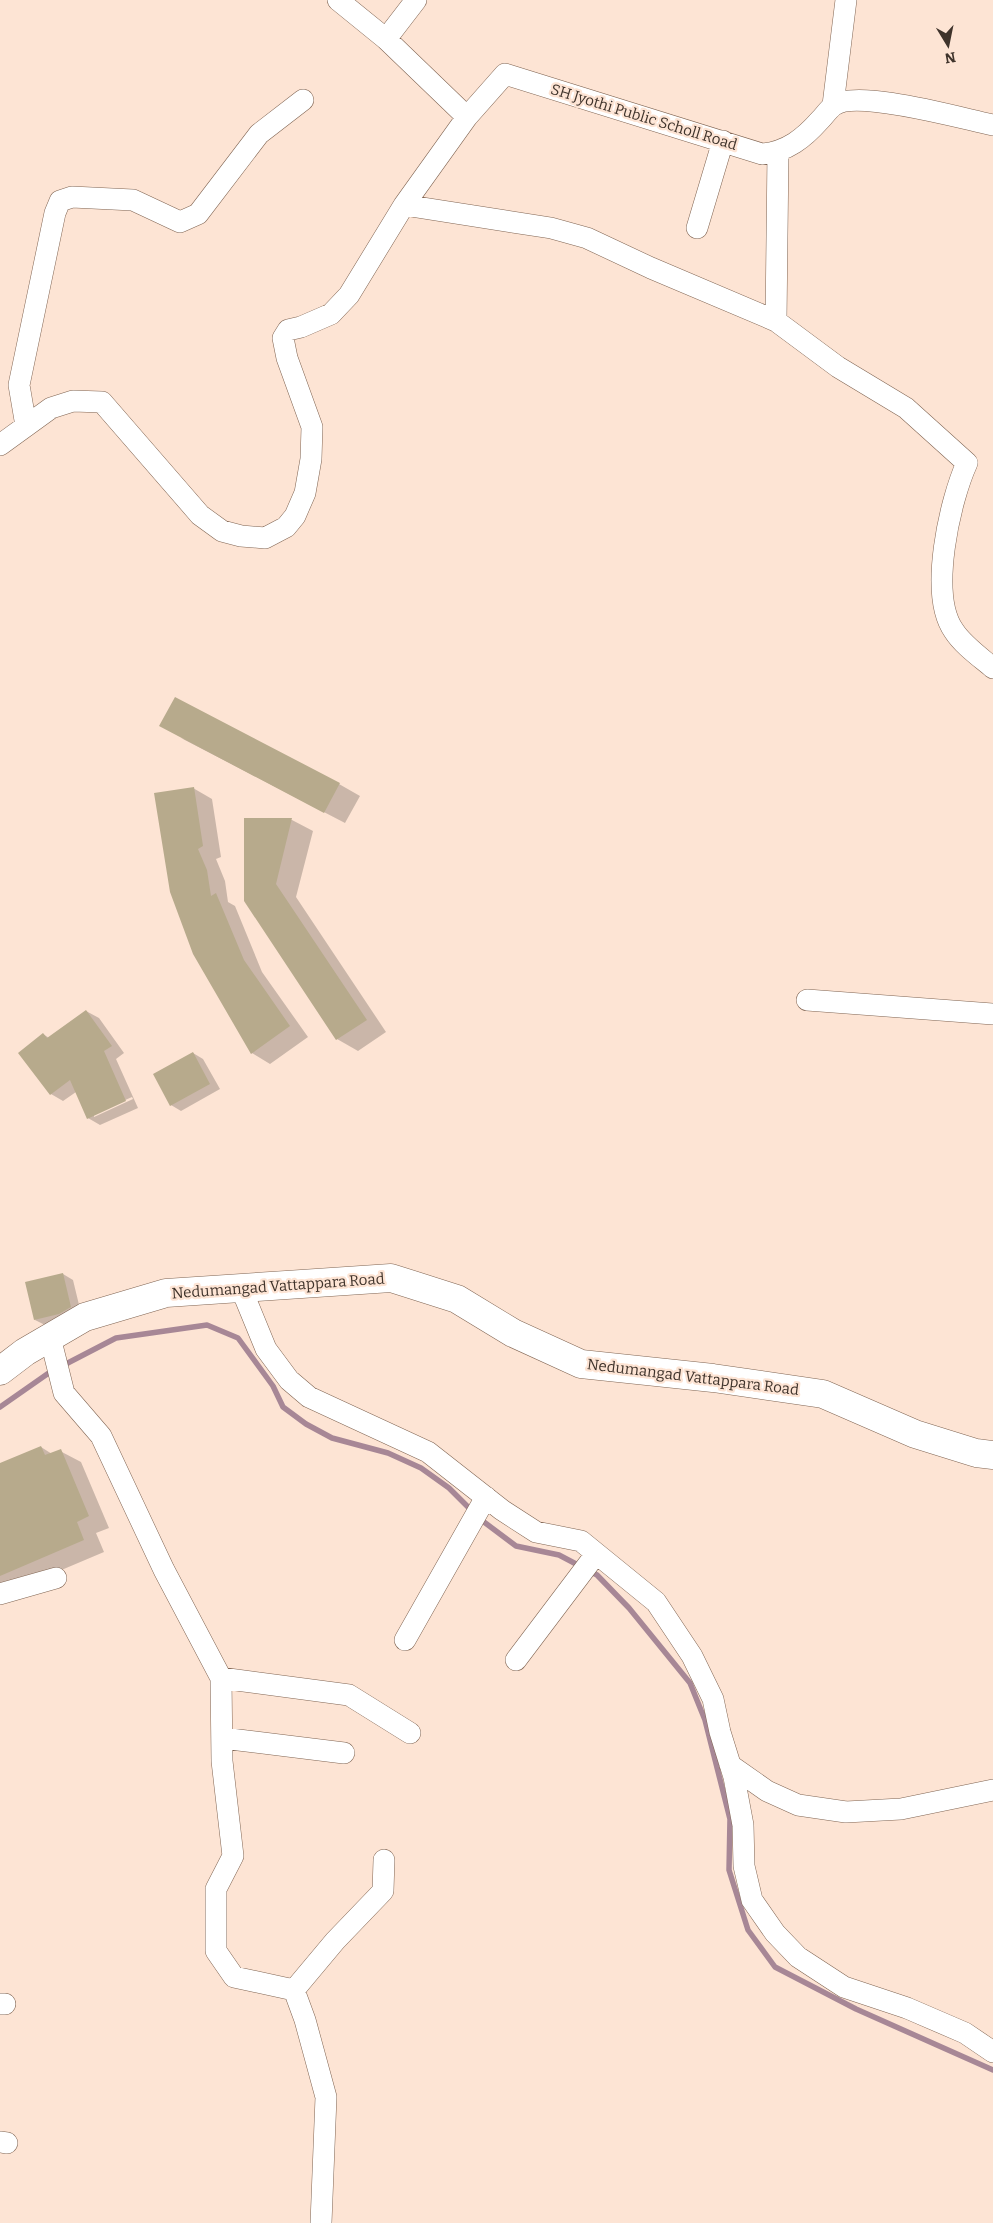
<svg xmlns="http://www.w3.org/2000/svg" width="993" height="2223" font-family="Bitter,serif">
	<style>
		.shadow { fill: #0003; fill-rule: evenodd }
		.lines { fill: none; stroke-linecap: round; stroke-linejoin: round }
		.stream { stroke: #a78796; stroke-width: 5.5 }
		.building { fill: #b7aa8c }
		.street-casing { stroke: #806553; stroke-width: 22 }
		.secondary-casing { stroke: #806553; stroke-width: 29 }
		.street { stroke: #fff; stroke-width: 21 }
		.secondary { stroke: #fff; stroke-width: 28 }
		.labels { text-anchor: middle; stroke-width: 4.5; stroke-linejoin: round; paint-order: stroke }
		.street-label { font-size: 15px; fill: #3f332b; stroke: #fde4d4 }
	</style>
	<rect width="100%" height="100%" fill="#fde4d4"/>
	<path class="shadow" d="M181,738l158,46 21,12 -15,27z
		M193,788l19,11 9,58 -5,2 9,22 3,21 7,4 27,66 46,65 -38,27 -18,-11 -58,-99z
		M245,820h47l21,11 -17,66 90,135 -28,19 -21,-12z
		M86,1011l13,7 25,35 -8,6 22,49 -38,17 -12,-7 -12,-26 -13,9 -12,-7 -32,-41 24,-19 6,4zM132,1097l1,2 -39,18v-3z
		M193,1053l10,6 17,30 -39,22 -10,-6z
		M63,1274l10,6 8,33 -36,12 -10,-5z
		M41,1447l11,7 8,-3 21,11 28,66 -13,5 8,19 -104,44v-131z"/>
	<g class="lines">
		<path class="stream" d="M62,1366l54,-28 91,-13 31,13 35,48 10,21 23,17 26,14 56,15 33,15 28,20 24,24
			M0,1407l53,-37
			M480,1519l36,27 43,9 38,20 32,33 61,75 15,37 25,99 -1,51 19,60 27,37 81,42 137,61"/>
	</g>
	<path class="building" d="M175,697l165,86 -16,30 -165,-87z
		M194,787l9,59 -5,3 9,21 4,26 5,-3 28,67 46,66 -39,28 -58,-100 -23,-62 -16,-99z
		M244,818h48l-16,66 91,136 -31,20 -92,-139z
		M86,1010l26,36 -8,5 22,50 -39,18 -17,-39 -20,15 -32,-42 25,-20 4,5z
		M193,1052l17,32 -40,22 -17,-32z
		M63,1273l8,34 -12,7 -25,6 -9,-38z
		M41,1446l4,9 16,-6 28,67 -12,6 7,18 -84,36v-113z"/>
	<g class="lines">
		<defs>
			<path id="street" d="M338,0l48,39 81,78 38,-43 257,80c25,-2 42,-16 58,-34 4,-4 8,-10 13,-14 22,-18 130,13 160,19
				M386,39l30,-39
				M833,105l13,-105
				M404,205l147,23 36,10 64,30 125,53 62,46 68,41 61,55c-17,37 -39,132 -13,168 9,14 26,26 39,37
				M697,228l26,-87
				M776,321l2,-169
				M26,426l-7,-41 36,-172 5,-12 12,-4 61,3 47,22 18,-8 61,-80 44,-34
				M0,445l51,-37 22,-7 29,1 98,113 22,16 19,5 24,2 21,-11 9,-11 10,-23 6,-34 1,-32 -25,-69 -4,-20 5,-8 13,-3 30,-13 18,-19 55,-90 63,-88
				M807,1000l186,14
				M241,1288l25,61 23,31 20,17 119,55 74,58 34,22 45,9 75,61 36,54 21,43 7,33 14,45 9,48 1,41 8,34 23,33 23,24 46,30 63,21 58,25 28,19
				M50,1337l14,56 37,43 63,134 57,108 1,83 11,95 -17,33v62l18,26 60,13 11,30 21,77 -5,126
				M0,1594l56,-16
				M405,1640l81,-143
				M516,1660l80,-106
				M221,1678l128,17 61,38
				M222,1738l122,15
				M730,1765l37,26 31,14 48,7 55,-3 92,-19
				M294,1990l41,-49 48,-50 1,-31
				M0,2004h5
				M0,2142l7,1"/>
			<path id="secondary" d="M0,1371l25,-19 60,-35 81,-24 225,-15 66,21 56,34 68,31 132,14 110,16 92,40 61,19 17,2"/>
		</defs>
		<use href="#street" class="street-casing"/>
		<use href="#secondary" class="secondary-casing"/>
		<use href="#street" class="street"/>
		<use href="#secondary" class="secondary"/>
	</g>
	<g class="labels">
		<g class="street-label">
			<text transform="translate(644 117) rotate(17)" y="5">SH Jyothi Public Scholl Road</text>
			<text transform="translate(278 1286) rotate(-4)" y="5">Nedumangad Vattappara Road</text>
			<text transform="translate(693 1377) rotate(7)" y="5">Nedumangad Vattappara Road</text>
		</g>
	</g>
	<g transform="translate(948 45) rotate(170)" stroke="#fde4d4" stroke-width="4" paint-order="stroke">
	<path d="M0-4L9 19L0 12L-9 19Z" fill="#3f332b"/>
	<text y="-8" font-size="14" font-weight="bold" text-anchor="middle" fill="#3f332b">N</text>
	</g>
</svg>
